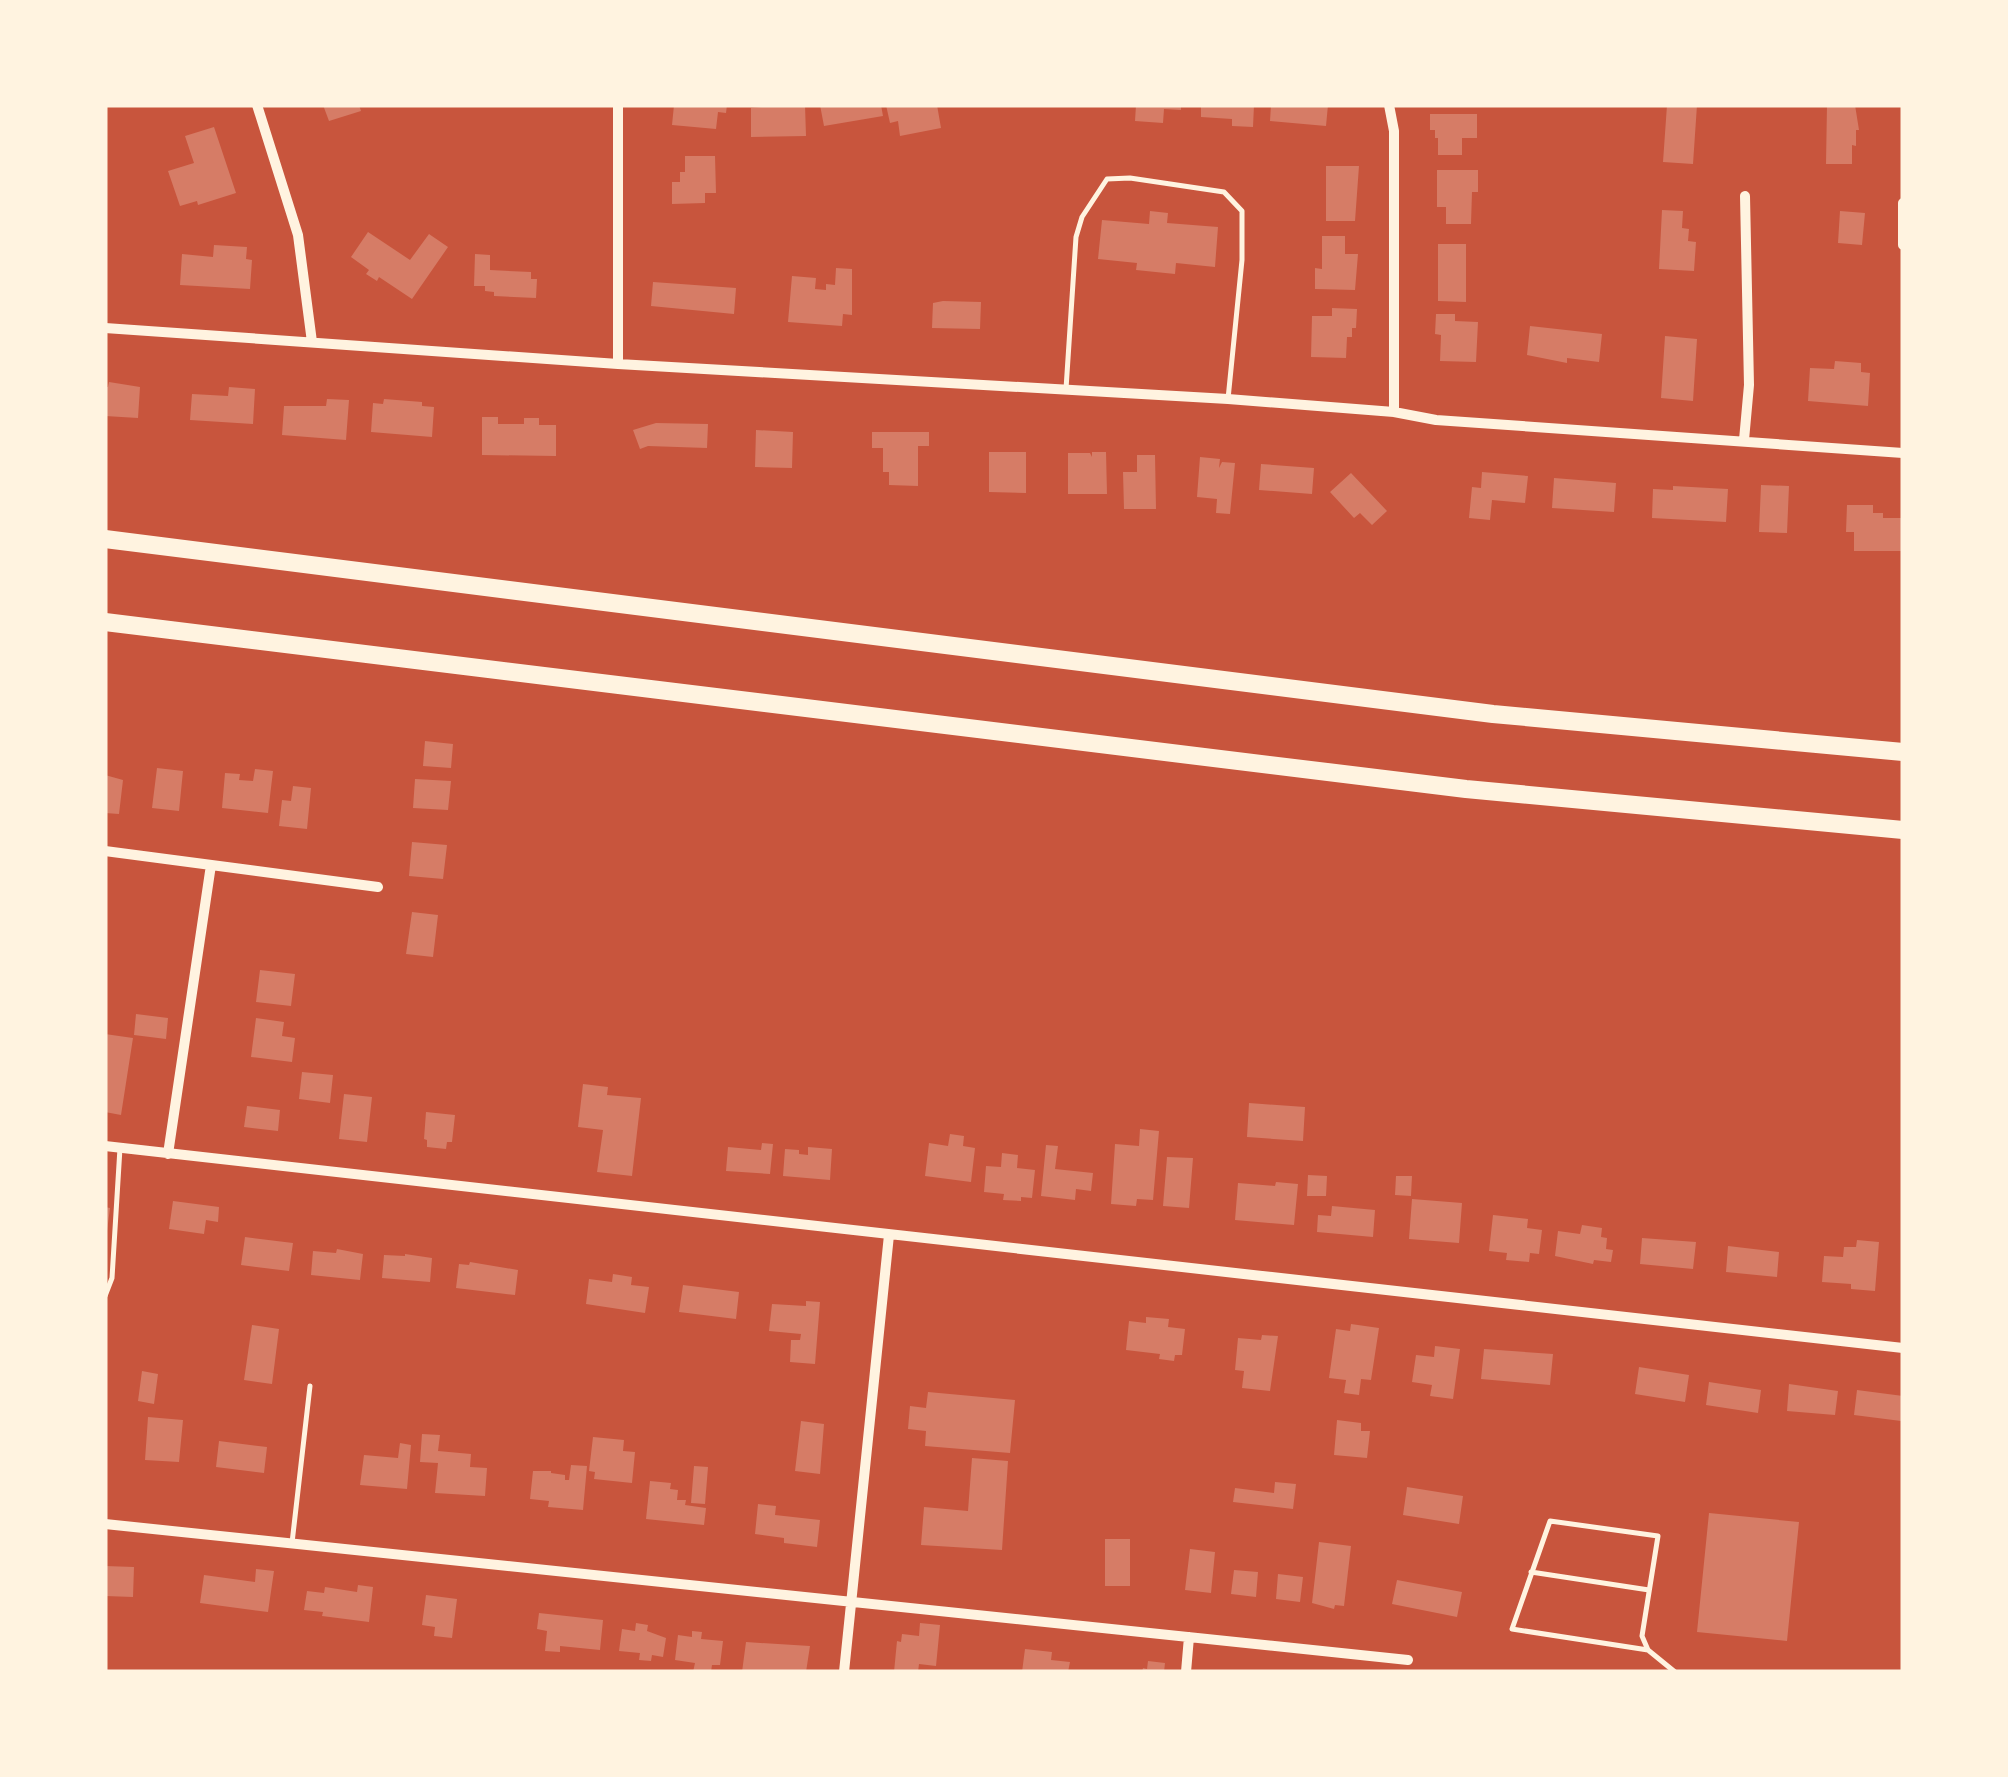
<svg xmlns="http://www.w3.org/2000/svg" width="2008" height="1777" font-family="'Times New Roman',serif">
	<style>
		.building { fill: #d67c66 }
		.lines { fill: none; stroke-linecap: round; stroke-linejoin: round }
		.service { stroke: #fff3e0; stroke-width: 5 }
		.minor { stroke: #fff3e0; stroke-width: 10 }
		.motorway { stroke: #fff3e0; stroke-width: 18 }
	</style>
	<rect width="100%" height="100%" fill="#c8553d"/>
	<path class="building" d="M323,105h36l2,6 -32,10z
		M674,105h53l-1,8 -8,-1 -2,17 -44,-4z
		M781,105h24l1,31 -55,1v-29z
		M820,105h61l2,11 -59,10z
		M886,105h51l4,23 -41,8 -2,-15 -8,2z
		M1136,105h45v5l-17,-1 -1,14 -28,-2z
		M1201,105h53l-1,22 -21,-1v-7l-31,-2z
		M1271,105h57l-2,21 -56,-5z
		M1667,105h30l-4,59 -30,-2z
		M1827,105h28l4,25h-3v16l-4,-1v19h-26z
		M1430,114h47v24h-15v17h-24v-17h-3v-8h-5z
		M214,127l22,66 -38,12 -1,-4 -17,5 -12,-35 26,-8 -9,-27z
		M685,156h30l1,37h-11v10l-33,1v-22h8v-10h5z
		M1326,166h33l-4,55h-29z
		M1437,170h41v22h-6l-1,32h-25v-17h-9z
		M1662,210l21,1 -1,17 7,1 -1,12 8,1 -2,29 -35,-2z
		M1150,211l18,2 -1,10 51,4 -3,40 -39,-4 -1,11 -39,-4 1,-7 -39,-4 4,-39 47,4z
		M1840,211l25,2 -3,32 -24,-2z
		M368,232l42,28 19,-26 19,13 -36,52 -33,-22 -2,4 -11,-7 3,-4 -18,-13z
		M1322,236h23v18h13l-3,36 -40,-1v-21l7,1z
		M1438,244h28v58l-28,-1z
		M214,245l33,2 -1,12 6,1 -2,29 -70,-4 2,-31 31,3z
		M475,254l15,1v15l41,2v7h6l-1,19 -42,-2v-4l-9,-1v-5h-11z
		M836,268l16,1v46l-9,-1 -1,12 -54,-4 4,-46 24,2 -1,11 11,1v-6l9,1z
		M653,282l83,6 -2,26 -83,-8z
		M943,301l38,1 -1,27 -48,-1 1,-25z
		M1332,308l25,1 -1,19h-4v9h-5l-1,21 -35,-1 1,-41h20z
		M1436,314h19v7l23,1 -2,40 -36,-1 1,-26 -6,-1z
		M1530,326l72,8 -3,28 -32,-4v5l-40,-8z
		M1665,336l32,3 -4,62 -32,-3z
		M1835,361l26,2v9l9,1 -2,33 -60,-5 2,-33 24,1z
		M109,382l31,5 -2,31 -33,-2v-29h3z
		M229,387l26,2 -2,35 -63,-4 2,-26 36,2z
		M327,399l22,1 -3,40 -64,-5 2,-29h42z
		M384,399l38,3v4l12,1 -2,30 -61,-5 2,-29 10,1z
		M482,417h16v7h26v-6h15v7h17v31l-74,-1z
		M656,423l52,1 -1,24 -59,-2 -8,3 -7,-19z
		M756,430l37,2 -1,36 -37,-1z
		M872,432h57v14h-11v40l-29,-1v-13h-6v-24h-11z
		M989,452h37v41l-37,-1z
		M1092,452h14l1,42h-39v-41h22l2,4z
		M1137,455h18l1,54h-32l-1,-37h14z
		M1200,457l20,2 -1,9 3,-6 13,1 -5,51 -14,-1 1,-14 -20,-2z
		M1261,464l53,4 -2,26 -53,-4z
		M1482,472l46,4 -3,27 -33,-3 -2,20 -21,-2 3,-31 9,1z
		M1351,473l36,38 -15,14 -12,-12 -6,5 -24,-26z
		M1554,478l62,5 -2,29 -62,-4z
		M1761,485l28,1 -2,47 -28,-1z
		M1673,486l55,3 -2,33 -74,-4 1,-29 20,1z
		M1847,505h26v8h10v5h18v33h-47v-19h-8z
		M425,741l28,3 -2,24 -28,-2z
		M157,768l26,3 -4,40 -27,-3z
		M255,769l18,2 -5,42 -46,-5 3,-35 15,1 -1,6 14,1z
		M105,775l18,5 -4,34 -14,-1z
		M415,779l36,2 -3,29 -35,-2z
		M293,786l18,2 -4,41 -28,-3 3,-26 9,1z
		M412,842l35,3 -4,34 -34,-3z
		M412,912l26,3 -5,42 -27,-3z
		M260,970l35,4 -4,32 -35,-4z
		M136,1014l32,4 -2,21 -32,-4z
		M256,1018l28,4 -2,14 13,2 -3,24 -41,-5z
		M105,1034l28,4 -12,77 -16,-3z
		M302,1072l31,3 -3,28 -31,-4z
		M583,1084l25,3 -1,8 34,3 -9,78 -35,-4 6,-42 -25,-3z
		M344,1094l28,3 -5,45 -28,-3z
		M1249,1103l56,4 -2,34 -56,-4z
		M247,1106l33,4 -2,21 -34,-4z
		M426,1112l29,3 -3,27h-5l-1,7 -19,-2v-7l-3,-1z
		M1140,1129l19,2 -6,69 -16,-1 -1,7 -25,-2 4,-60 24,2z
		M950,1134l14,2 -1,10 12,2 -4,34 -46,-6 4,-33 19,3z
		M762,1143l11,1 -3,30 -44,-3 2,-24 33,3z
		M1046,1145l12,1 -3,23 38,4 -2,18 -15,-2 -1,11 -34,-4z
		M808,1147l24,2 -2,31 -47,-4 2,-27 14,1v4l9,1z
		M1002,1153l16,2 -1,13 18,2 -3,28 -11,-1v4l-18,-1 1,-6 -20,-2 2,-26 15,1z
		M1167,1157l26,1 -4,50 -26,-2z
		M1308,1175l19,1 -1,20h-19z
		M1396,1176h16l-1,20 -16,-1z
		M1276,1182l22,2 -4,41 -59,-5 3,-37 37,3z
		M1412,1199l50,4 -3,40 -50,-4z
		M173,1201l46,6 -1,15 -12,-2 -2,14 -35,-5z
		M1332,1206l43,4 -2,27 -56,-5 1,-17 13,1z
		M105,1207l5,1 -3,23h-2z
		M1493,1215l35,4 -1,9 15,2 -3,24 -9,-1 -1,9 -23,-2 1,-7 -18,-2z
		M1582,1225l20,3 -1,9 6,1 -1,11 7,1 -2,12 -17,-2 -1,4 -38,-8 3,-25 22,3z
		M245,1237l48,6 -4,28 -48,-6z
		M1642,1238l54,4 -3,27 -53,-5z
		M1857,1240l22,2 -4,49 -24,-2v-5l-29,-2 2,-26 19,1 1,-10h12z
		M1728,1246l51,6 -2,25 -51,-5z
		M337,1249l26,5 -3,26 -49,-5 2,-24 23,2z
		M405,1254l27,4 -2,24 -48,-4 2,-23 21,1z
		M470,1262l48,8 -3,25 -59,-7 3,-24 10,1z
		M613,1274l19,3 -1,8 18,2 -4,26 -59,-9 3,-25 23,3z
		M683,1285l56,7 -3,27 -57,-7z
		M806,1301l14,1 -5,62 -25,-2 1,-22h9l1,-6 -32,-3 3,-27 34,2z
		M1146,1317l23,2 -1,8 17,2 -3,26h-7l-1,6 -15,-2 1,-5 -34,-4 3,-29 17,2z
		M1351,1324l28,4 -8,52 -10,-1 -2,16 -15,-2 2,-13 -17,-2 7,-49 14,2z
		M252,1325l27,4 -7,55 -28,-4z
		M1262,1335l16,1 -8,55 -28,-3 2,-17 -9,-1 3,-32 23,2z
		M1435,1346l25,3 -7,50 -23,-3 2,-11 -20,-3 4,-27 18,2z
		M1484,1349l69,5 -3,31 -69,-6z
		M1639,1367l50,8 -4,27 -50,-8z
		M142,1371l16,3 -4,30 -16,-3z
		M1709,1382l52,8 -3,23 -52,-8z
		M1789,1384l49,7 -3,24 -48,-4z
		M1857,1390l46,6 -2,25 -47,-6z
		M928,1392l87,8 -5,53 -85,-7 1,-15 -18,-2 2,-23 16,2z
		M148,1417l35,3 -4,42 -34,-2z
		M1337,1420l24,3v8h9l-3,27 -33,-3z
		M801,1421l23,3 -4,50 -25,-3z
		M422,1434l18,1 -2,16 33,3 -1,13 17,1 -2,28 -50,-3 3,-30 -18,-1z
		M593,1437l31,3 -1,11 12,1 -3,31 -38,-4 1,-7 -6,-1z
		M219,1441l48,6 -3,26 -48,-6z
		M400,1443l11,2 -4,44 -47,-4 4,-30 34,3z
		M972,1458l36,3 -6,89 -81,-5 3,-38 44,4z
		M571,1465l16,1 -4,44 -35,-3 1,-6 -19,-2 3,-28h18v2l14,2v5h4z
		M694,1466l14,1 -3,37 -14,-1z
		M650,1481l21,2 -1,6 8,1 -1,10h9l-1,5 21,3 -2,17 -58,-6z
		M1275,1482l21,2 -3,25 -60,-7 2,-14 39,5z
		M1407,1487l56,9 -4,28 -56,-9z
		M758,1504l18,2 -1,9 45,5 -3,27 -33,-4v-5l-29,-4z
		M1709,1513l90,9 -12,119 -90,-9z
		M1105,1539h25v47h-25z
		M1319,1542l32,4 -7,60 -9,-1 -1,4 -22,-6z
		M1190,1549l25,3 -4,41 -26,-3z
		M105,1566l29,1 -1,30 -28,-1z
		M256,1569l18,2 -6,41 -68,-9 4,-28 51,7z
		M1234,1570l24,2 -2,25 -25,-3z
		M1278,1574l25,3 -3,25 -24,-3z
		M1397,1580l65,12 -5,25 -65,-13z
		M358,1585l15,2 -4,35 -47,-6 1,-4 -19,-2 3,-19 17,2 1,-6 32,5z
		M426,1595l31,4 -5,39 -18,-2 1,-9 -13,-2z
		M539,1613l64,7 -3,30 -40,-4v6l-15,-1 2,-20 -10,-2z
		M636,1623l12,2 -1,6 19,7 -3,19 -11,-2 -1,6 -12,-1 1,-7 -21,-2 3,-22 13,2z
		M920,1623l20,2 -4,41 -17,-2 -1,8h-24l3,-31 4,1 1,-8 17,2z
		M692,1631l10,1 -1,7 22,2 -3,24h-8l-1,7h-18l2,-9 -20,-3 3,-25 14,2z
		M746,1642l64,4 -4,26h-64z
		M1025,1649l27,3 -1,8 19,2 -2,10h-46z
		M1148,1661l17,2 -1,9h-22l1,-4 4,1z"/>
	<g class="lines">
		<path class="service" d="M1066,389l10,-152 6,-20 25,-38 23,-1 94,14 18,19v49l-14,139
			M105,1296l7,-18 8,-130
			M292,1543l18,-157
			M1531,1572l118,18
			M1648,1650l-136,-21 38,-108 108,15 -16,100 6,14 27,22"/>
		<path class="minor" d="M257,105l41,130 14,107
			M618,105v259
			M1389,105l5,26v281
			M1903,203v42
			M105,328l513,36 610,35 166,13 42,8 467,33
			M1744,440l5,-55 -4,-189
			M105,851l273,36
			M105,1146l1798,202
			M168,1154l43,-289
			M105,1524l1303,136
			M844,1672l45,-437
			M1186,1672l3,-35"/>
		<path class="motorway" d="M105,539l1388,175 410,38
			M105,622l1361,167 437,41"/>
	</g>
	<rect width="2008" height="1777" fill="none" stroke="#fff3e0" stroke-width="215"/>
</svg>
